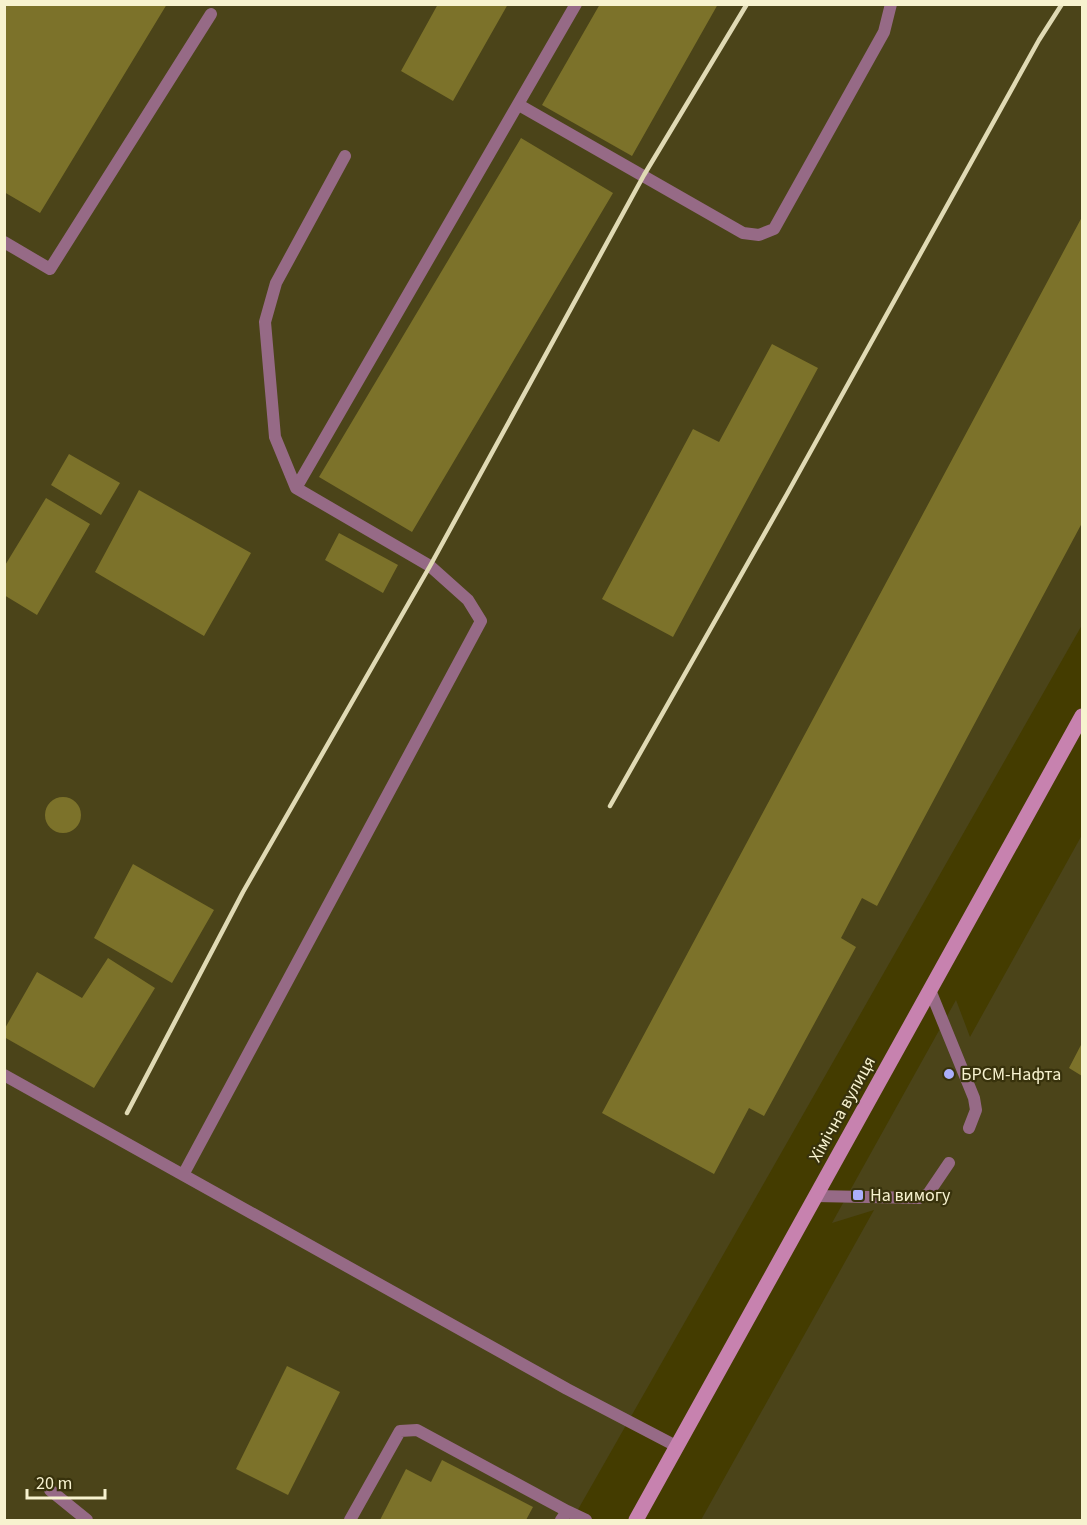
<svg xmlns="http://www.w3.org/2000/svg" width="1087" height="1525" font-family="'Source Sans 3',sans-serif">
	<style>
		.built { fill: #4b4419 }
		.building { fill: #7c722a }
		.lines { fill: none; stroke-linecap: round; stroke-linejoin: round }
		.service { stroke: #966a86; stroke-width: 12 }
		.secondary { stroke: #c782af; stroke-width: 15 }
		.rail { stroke: #e0dab4; stroke-width: 4.5 }
		.poi-dot { fill: #abaffb; stroke: #38320c; stroke-width: 2 }
		.labels { text-anchor: middle; stroke-width: 4.5; stroke-linejoin: round; paint-order: stroke }
		.poi-label { font-size: 18px; fill: #f7f2cf; stroke: #38320c; text-anchor: start }
		.street-label { font-size: 18px; fill: #f7f2cf; stroke: #38320c }
	</style>
	<rect width="100%" height="100%" fill="#443c00"/>
	<path class="built" d="M5,5h1077v620l-510,895h-567z
		M1082,835v685h-381l173,-310 -42,13 124,-223 14,37z"/>
	<path class="building" d="M4,4h163l-127,209 -36,-21v-159l2,-3 -2,-1z
		M438,4h70l-55,97 -52,-30z
		M600,4h118l-86,152 -90,-51z
		M521,138l92,55 -201,339 -93,-55z
		M1082,217v306l-205,383 -15,-8 -21,40 15,9 -92,169 -15,-8 -35,66 -112,-61z
		M772,344l46,24 -145,269 -71,-38 91,-170 26,13z
		M69,454l51,29 -19,32 -50,-30z
		M139,490l112,63 -47,83 -109,-64z
		M46,498l44,26 -53,91 -33,-20v-28z
		M339,533l59,32 -15,28 -58,-33z
		M45 815a18 18 0 1 1 36 0a18 18 0 1 1-36 0Z
		M133,864l81,46 -42,73 -78,-45z
		M108,958l47,30 -61,100 -90,-51v-7l33,-58 45,26z
		M1082,1043v33l-13,-8z
		M287,1366l53,26 -52,103 -52,-26z
		M442,1460l91,47 -7,13h-146l26,-51 25,13z"/>
	<g class="lines">
		<path class="service" d="M519,105l224,128 16,2 15,-6 110,-197 7,-28
			M4,242l46,27 161,-255
			M296,488l280,-484
			M930,990l44,108 2,12 -7,18
			M4,1075l563,314 109,57
			M183,1175l298,-554 -13,-21 -38,-34 -134,-78 -21,-51 -10,-115 11,-39 69,-127
			M815,1196l104,2 9,-4 21,-31
			M50,1490l37,30
			M350,1520l50,-89 17,-1 150,81
			M561,1520l6,-9 19,9"/>
		<path class="secondary" d="M636,1520l446,-804"/>
		<path class="rail" d="M610,806l177,-312 252,-454 23,-36
			M127,1113l116,-221 187,-326 214,-391 103,-171"/>
	</g>
	<g class="poi-dot">
		<circle cx="949" cy="1074" r="6"/>
		<rect x="852" y="1189" width="12" height="12" rx="3"/>
	</g>
	<g class="labels">
		<g class="poi-label">
			<text x="961" y="1080">БРСМ-Нафта</text>
			<text x="870" y="1201">На вимогу</text>
		</g>
		<g class="street-label">
			<text transform="translate(842 1109) rotate(-61)" y="6">Хімічна вулиця</text>
		</g>
	</g>
	<rect width="1087" height="1525" fill="none" stroke="#f7f2cf" stroke-width="12"/>
	<path d="M27 1489v9h78v-9" fill="none" stroke="#f7f2cf" stroke-width="3"/>
	<text x="36" y="1489" font-size="18" fill="#f7f2cf" stroke="#38320c" stroke-width="4.5" paint-order="stroke">20 m</text>
</svg>
